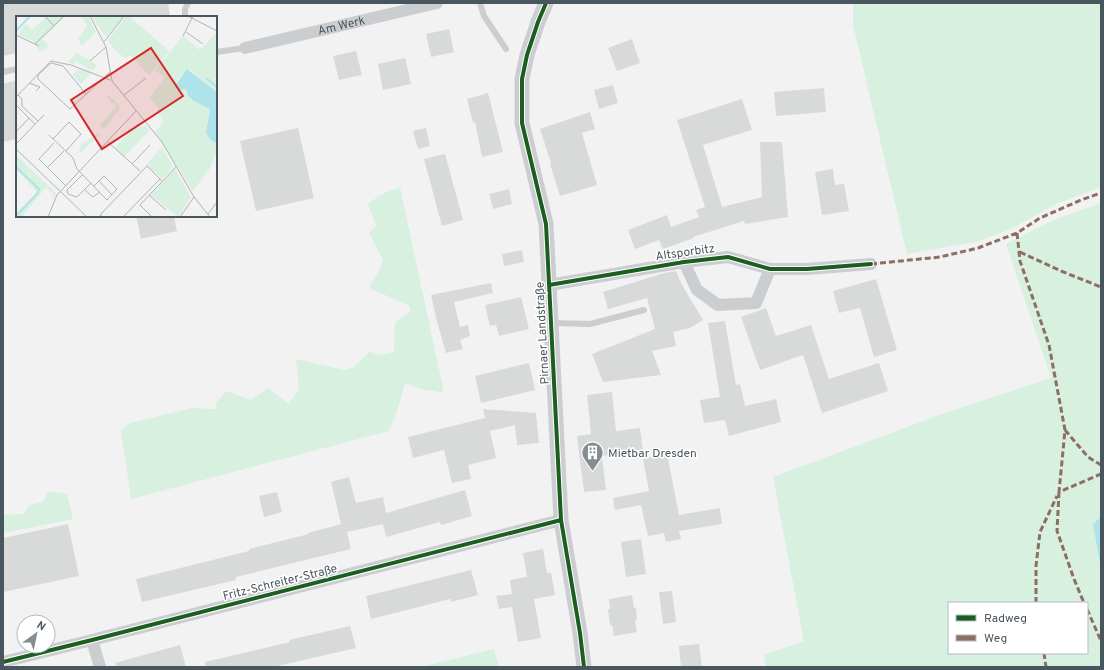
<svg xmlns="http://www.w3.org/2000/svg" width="1104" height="670" font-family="Overpass,sans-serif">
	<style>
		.green { fill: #d8f0e0; fill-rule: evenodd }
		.water { fill: #aee3ec }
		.building { fill: #d8dada }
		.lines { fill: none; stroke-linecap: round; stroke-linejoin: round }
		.service { stroke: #cbced0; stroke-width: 6 }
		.minor { stroke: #cbced0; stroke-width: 12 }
		.tertiary { stroke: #cbced0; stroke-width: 15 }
		.quiet { stroke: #8d6e63; stroke-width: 3; stroke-dasharray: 6 3; stroke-linecap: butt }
		.cycleway-casing { stroke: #fff; stroke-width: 6 }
		.cycleway { stroke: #1b5e20; stroke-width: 4 }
		.labels { text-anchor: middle; stroke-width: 3; stroke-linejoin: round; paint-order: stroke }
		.street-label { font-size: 12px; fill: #49565e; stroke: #fff }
		.poi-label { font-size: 12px; fill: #49565e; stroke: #fff; text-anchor: start }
		.inset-river { fill: none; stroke: #aee3ec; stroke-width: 2 }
		.inset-road { fill: none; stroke: #aeb4b7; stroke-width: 1 }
		.view { fill: #d62828; fill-opacity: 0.15; stroke: #d62828; stroke-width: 2 }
		.inset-edge { fill: none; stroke: #49565e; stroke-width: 2 }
	</style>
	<rect width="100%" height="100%" fill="#f2f2f2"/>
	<path class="green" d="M853,3h248v184l-45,17 -45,25 -35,13 -69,12 -54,-229z
		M400,187l44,206 -27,-5 -12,-5 -7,25 -9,23 -258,68 -10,-68 9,-8 62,-15 25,1 -2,-5 11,-13 25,9 17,-12 21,16 10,-15 -3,-30 48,11 10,-3 16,-16 8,4 16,-3 1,-30 15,-10v-6l-41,-18 10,-18 4,-10 -14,-27 7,-7 -8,-22 12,-9z
		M1101,203v314l-8,7 8,46v97h-335l-2,-13 40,-12 -31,-165 172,-64 106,-35 -45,-134 50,-25zM949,603h138v50h-138z
		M47,492l20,1 6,26 -70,14v-18l21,-1 5,-9 14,-3z
		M494,649l5,18h-79z"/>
	<path class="water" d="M1101,517v53l-8,-46z"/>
	<path class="building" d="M3,3h165l2,12 -9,2h-144v36l-14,3z
		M449,29l5,23 -23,5 -5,-23z
		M632,39l8,24 -23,8 -9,-23z
		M356,51l6,24 -23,5 -6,-24z
		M405,58l6,26 -28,6 -5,-26z
		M17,80v59l-14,3v-58z
		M613,85l5,18 -19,6 -5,-19z
		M824,88l2,24 -50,4 -2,-24z
		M488,93l15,59 -21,5 -7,-35 -2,1 -6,-24z
		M742,99l10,31 -49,15 19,62 40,-10 -2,-55h22l6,75 -43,7 -1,-3 -51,16 1,1 -31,11 -4,-9 -24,9 -7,-19 39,-15 4,12 28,-10 -3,-7 9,-3 -28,-87z
		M590,112l5,17 -13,4 15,52 -37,11 -10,-32 1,-1 -11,-34z
		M298,128l16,70 -58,13 -16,-70z
		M426,128l4,18 -12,3 -5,-18z
		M445,154l18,66 -21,6 -18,-67z
		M833,169l2,16 9,-1 5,27 -27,4 -7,-43z
		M509,189l3,15 -19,5 -4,-15z
		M136,216h38l3,15 -36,8z
		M522,250l2,12 -20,4 -2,-12z
		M676,271l6,14 21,35 -13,8 -17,4 3,14 -24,5 9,24 -58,7 -11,-28 63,-25 -8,-31 -39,11 -5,-17 61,-19z
		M876,279l21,71 -23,7 -14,-49 -21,5 -6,-22z
		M491,283l2,10 -39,9 6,25 8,-2 2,11 -10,4 3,9 -17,4 -10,-35 -5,-23z
		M521,297l8,32 -30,7 -3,-11 -6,1 -5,-21z
		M766,308l10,28 35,-11 18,54 50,-16 9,28 -66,22 -19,-58 -43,15 -19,-53z
		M725,321l11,64 4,-1 5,22 31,-7 5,23 -52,14 -4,-16 -21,3 -4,-23 20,-3 -12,-74z
		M529,363l6,27 -54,13 -6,-27z
		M612,392l4,39 24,-3 3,23 -41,5 4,34 -22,2 -7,-56 14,-2 -4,-39z
		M483,409l53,4 3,30 -22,2 -2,-20 -25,6 6,27 -28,7 3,14 -19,4 -8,-33 -31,8 -5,-21 77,-19z
		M667,454l12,61 41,-7 2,16 -43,7 2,8 -15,3 -2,-9 -16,3 -7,-31 -26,5 -2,-12 36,-7 -6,-32z
		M349,477l7,26 27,-6 3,16 79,-23 7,26 -31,9 -1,-3 -54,15 -3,-13 -36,8 4,17 -115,28v3l-94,22 -6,-23 113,-28v-2l60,-15 -1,-1 33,-9 -10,-42z
		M277,492l5,20 -18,5 -5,-21z
		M68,524l11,52 -76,16v-54z
		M641,539l5,35 -20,3 -5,-35z
		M543,549l4,24h4l4,22 -21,4 7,39 -23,4 -6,-35 -13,2 -3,-13 16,-2 -2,-14 17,-3 -4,-24z
		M471,570l7,25 -27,7 -1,-3 -79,20 -5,-23z
		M672,591l4,31 -13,2 -4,-32z
		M632,595l2,13h2l1,11 -2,1 2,12 -23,4 -2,-11h-2l-2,-16h2l-1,-10z
		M350,626l6,22 -83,19h-68v-5l85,-20 -1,-2z
		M699,644l3,23h-21l-2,-21z
		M180,645l6,22h-70l-1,-4z"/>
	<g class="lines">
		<path class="service" d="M480,3l4,13 22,33
			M185,17v-8l3,-6
			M216,52l29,-4
			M3,72l14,-3
			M551,323l39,1 54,-14"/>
		<g class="minor">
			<path id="s1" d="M245,48l192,-45"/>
			<path d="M684,262l13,28 21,15 38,-2 14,-34"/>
			<path d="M549,285l135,-23 44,-5 42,12h37l64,-5"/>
			<path d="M92,640l8,27"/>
			<path d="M3,662l89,-22 469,-120"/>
		</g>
		<path class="tertiary" d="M546,3l-8,19 -11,33 -5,24v44l24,101 15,296 19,113 4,34"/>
		<path class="quiet" d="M1017,233l3,28 29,84 16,85 -6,62 42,-18
			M1020,252l41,19 40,16
			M871,264l69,-7 38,-9 39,-15 23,-15 41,-18 20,-7
			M1065,430l23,27 13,8
			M1059,492l-2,39 17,48 10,24
			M1036,603v-37l4,-34 17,-36
			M1087,609l14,32
			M1044,653l2,14"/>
		<defs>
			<path id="cycleway" d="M546,3l-8,19 -11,33 -5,24v44l24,101 15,296 19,113 4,34
				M549,285l135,-23 44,-5 42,12h37l64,-5
				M3,662l89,-22 469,-120"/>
		</defs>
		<use href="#cycleway" class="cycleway-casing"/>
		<use href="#cycleway" class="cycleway"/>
	</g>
	<defs>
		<symbol id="building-pin" viewBox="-11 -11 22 30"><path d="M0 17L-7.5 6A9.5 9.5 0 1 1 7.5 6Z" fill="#848d92" stroke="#fff"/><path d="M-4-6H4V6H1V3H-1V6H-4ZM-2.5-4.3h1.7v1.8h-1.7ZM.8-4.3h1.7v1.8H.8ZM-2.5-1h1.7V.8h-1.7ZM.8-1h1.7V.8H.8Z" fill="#fff"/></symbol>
	</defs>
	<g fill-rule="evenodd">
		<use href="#building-pin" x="580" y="440" width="25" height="34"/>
	</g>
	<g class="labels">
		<g class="street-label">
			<text dy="4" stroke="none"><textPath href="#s1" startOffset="99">Am Werk</textPath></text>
			<text transform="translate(685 252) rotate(-8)" y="4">Altsporbitz</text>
			<text transform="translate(542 333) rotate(-93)" y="4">Pirnaer Landstraße</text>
			<text transform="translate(280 582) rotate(-14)" y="4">Fritz-Schreiter-Straße</text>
		</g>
		<g class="poi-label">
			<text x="608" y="457">Mietbar Dresden</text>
		</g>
	</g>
	<g transform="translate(16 16)">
		<rect width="201" height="201" fill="#f2f2f2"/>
		<path d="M31,0h19l-24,23 7,7 -9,6 -7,-11 -15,-7 8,-10 6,6zM65,0h7l8,16 -14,14 -4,-7 9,-13zM80,0h27l-17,21 -13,-18zM110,0h3l40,35 -20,24 -19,-20 -4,4 -13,-11 -5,-8zM201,16v60l-28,-23 -11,10 3,11 5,-1 2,7 6,5 16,8 -3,15 7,19 3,1v12l-2,-1 -5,13 -17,23 -38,-59 9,-11 -7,-10 2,-3 -10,-10 16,-20 -10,-8 28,-34 17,14zM61,37l20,12 -5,6 -16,-10 -3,4 -5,-3zM62,53l13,4 -10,11 -8,-9zM93,79l12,12 -17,23 -4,-5 16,-18 -1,-4h-4l-4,-6zM121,108l4,3 4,-2 5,5 -26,27 -9,-9zM83,117l1,1 -19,19 -2,-1 2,-8zM146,131l11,20 -11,12 -16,-14zM0,139l40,38 -3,7v-6l-7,-7 -22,27 1,3h-9v-4l21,-21 -21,-23zM159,153l16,28 -13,20 -27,-22z" fill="#d8f0e0"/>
		<path d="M171,53l30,23v52l-6,-4 -5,-7 4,-24 -16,-8 -6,-5 -2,-7 -8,1 -3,-4z" fill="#aee3ec"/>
		<path class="inset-river" d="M0,15l14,-15M190,62l11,9M0,151l23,22 -1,4 -22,23"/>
		<path class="inset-road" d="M29,0l9,10M74,0l16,31 6,34 50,61 32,55 16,20M172,0l29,15M170,16l17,12M0,19l23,11M167,20l10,-20M88,26l20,-26M19,28l29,-28M74,45l16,-14M13,67l11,4 -4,4M70,78l-23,-28 -12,-3 -13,12v4l32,30 40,-37M2,79l4,4v7l16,15M108,79l22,-17M0,81l35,-36 20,4 39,15M0,89l19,19M0,116l13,-14M33,119l24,23 4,11 30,31 10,-11 -13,-13 -10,10M37,123l16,-17 12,12 -15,17M92,126l32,29M1,127l27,-28M38,127l-15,16 27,27M0,133l71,68M116,148l18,-19M31,152l17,-17M66,159l-15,15 1,4 9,3 14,-14M83,165l13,14M69,174l8,7 7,-5M133,179l17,15M192,198l9,-12M32,201l9,-22 79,-84M87,201l-3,-2 47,-49 15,15M107,201l37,-38M136,201l-12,-12 36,-38M164,201l14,-20"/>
		<path class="view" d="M135,32l32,48 -81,53 -31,-49z"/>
		<rect width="201" height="201" class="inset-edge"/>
	</g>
	<rect width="1104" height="670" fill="none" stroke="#49565e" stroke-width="8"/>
	<rect x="948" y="602" width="140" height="52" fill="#ffffff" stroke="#b6bbbf"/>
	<rect x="956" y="615" width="20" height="6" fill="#1b5e20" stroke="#b6bbbf"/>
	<text x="984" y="622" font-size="12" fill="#49565e">Radweg</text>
	<rect x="956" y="635" width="20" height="6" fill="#8d6e63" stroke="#b6bbbf"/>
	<text x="984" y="642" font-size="12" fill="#49565e">Weg</text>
	<g transform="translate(36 634) rotate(33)"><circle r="19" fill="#ffffff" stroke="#b6bbbf"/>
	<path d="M0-3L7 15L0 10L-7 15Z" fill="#848d92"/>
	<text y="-6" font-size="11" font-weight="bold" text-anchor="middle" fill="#49565e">N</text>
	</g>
</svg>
